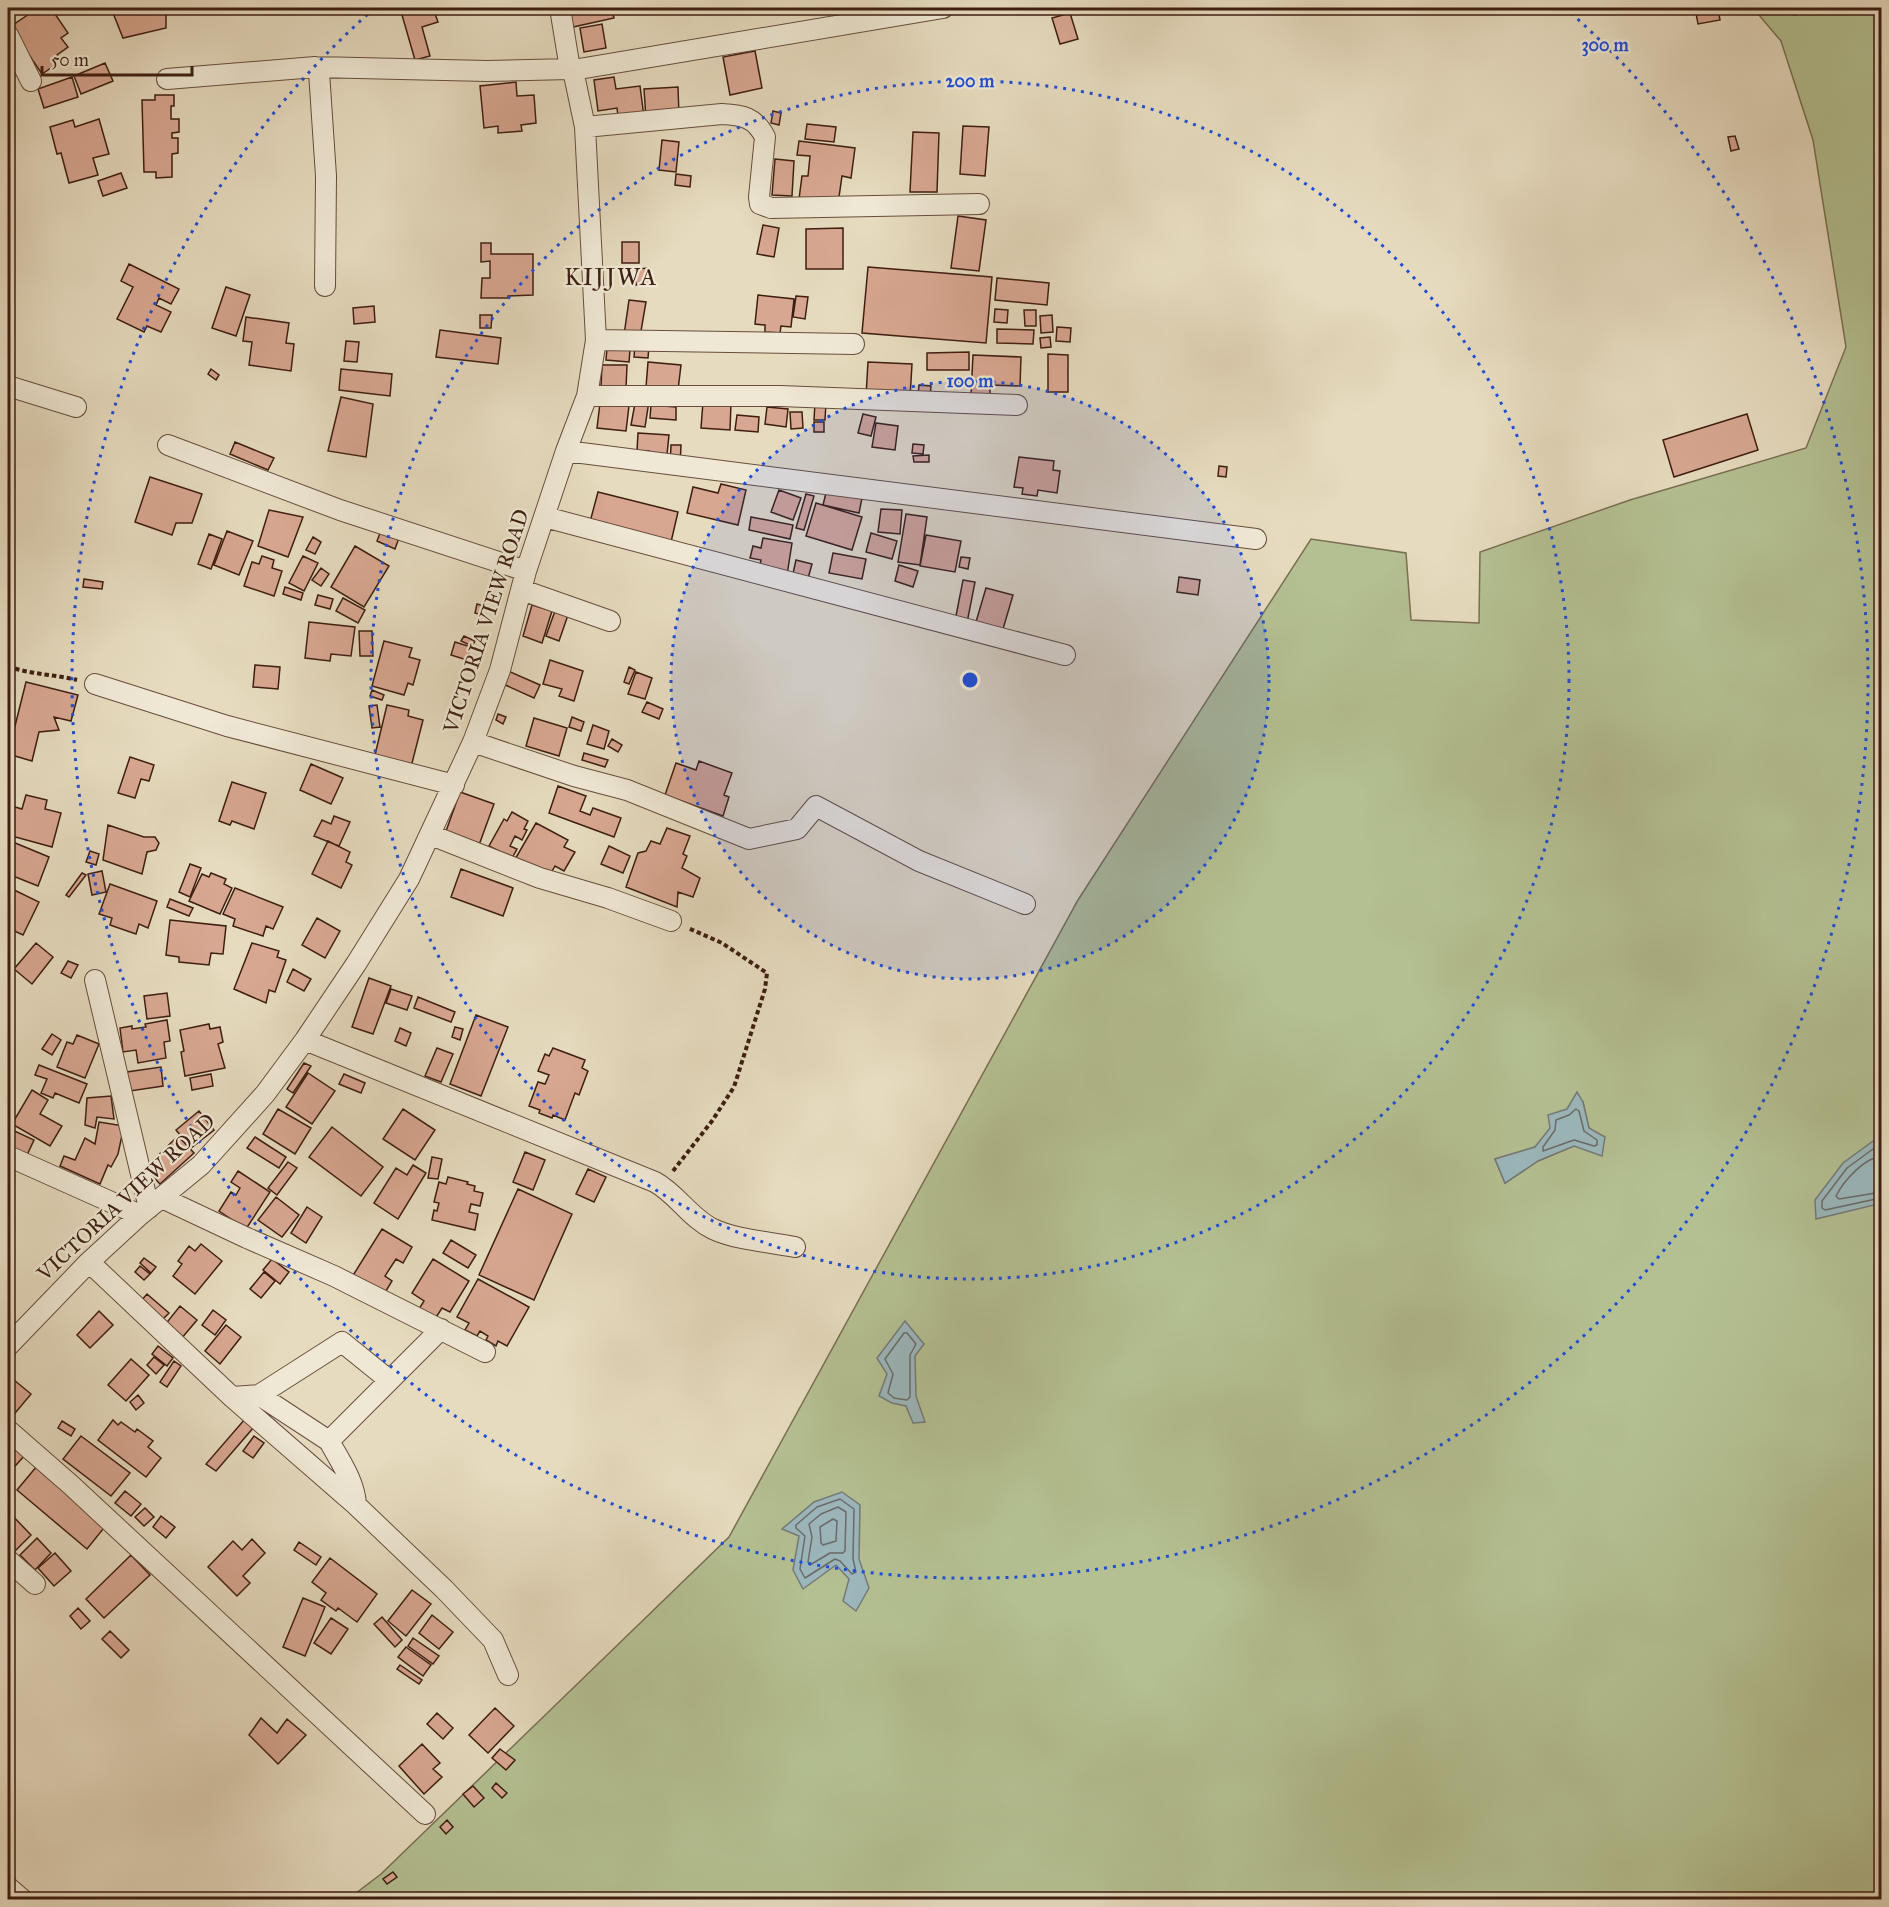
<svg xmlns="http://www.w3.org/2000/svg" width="1889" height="1907" font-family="'IM FELL Great Primer',serif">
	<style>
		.green { fill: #b4c092; stroke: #796f52; stroke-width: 1.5; fill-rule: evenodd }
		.water { fill: #9bb8bd; stroke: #767a79; stroke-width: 1.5 }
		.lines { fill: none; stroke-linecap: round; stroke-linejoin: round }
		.shore { stroke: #6c6b68; stroke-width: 1.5 }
		.building { fill: #d8a791; stroke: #3e1e12; stroke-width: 1.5 }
		.minor-casing { stroke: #684d3d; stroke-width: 22 }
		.path { stroke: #3e1e12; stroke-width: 4; stroke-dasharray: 4.5 3; stroke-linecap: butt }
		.minor { stroke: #efe8d5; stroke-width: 20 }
		.ring { fill: none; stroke: #1d4ed8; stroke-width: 3; stroke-dasharray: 3 6 }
		.labels { text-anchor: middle; stroke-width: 4.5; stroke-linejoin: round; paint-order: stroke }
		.street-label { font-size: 21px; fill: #3e1e12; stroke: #efe8d5 }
		.quarter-label { font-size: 24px; letter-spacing: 1.5px; fill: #3e1e12; stroke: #efe8d5 }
		.centre { fill: #1d4ed8; stroke: #efe8d5; stroke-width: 3 }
		.ring-label { font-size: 18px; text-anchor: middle; font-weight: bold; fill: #1d4ed8; stroke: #efe8d5; stroke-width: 4.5; stroke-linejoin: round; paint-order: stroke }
	</style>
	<rect width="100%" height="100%" fill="#e6dbbf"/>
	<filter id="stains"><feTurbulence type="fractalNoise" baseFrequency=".00333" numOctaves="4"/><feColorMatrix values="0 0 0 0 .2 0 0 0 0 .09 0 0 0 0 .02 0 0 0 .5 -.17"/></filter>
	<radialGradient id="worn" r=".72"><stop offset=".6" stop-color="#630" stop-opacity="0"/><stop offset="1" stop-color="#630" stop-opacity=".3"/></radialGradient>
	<path class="green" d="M1753,8h128v1891l-1534,1 34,-26 348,-337 349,-637 233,-361 95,14 5,67 68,3 1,-71 150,-52 176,-52 40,-101 -33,-207 -32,-99zM1583,1102l6,26 -15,18 -36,15 -33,22 -10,-24 40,-12 32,-37z"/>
	<path class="water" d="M1577,1092l6,10 6,26 16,9 -3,19 -28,-10 -36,15 -33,22 -10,-24 40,-12 15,-19 -2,-13 19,-6z
		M1873,1141l8,3v64l-3,-4 -62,15 -1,-19 28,-37z
		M905,1321l19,23 -9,12 1,40 9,26 -12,1 -7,-17 -14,-3 -13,-7 8,-22 -10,-16z
		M842,1492l18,13 -1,54 10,29 -13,23 -13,-10 6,-22 -13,-14 -33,24 -10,-19 6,-34 -17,-7 32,-27z"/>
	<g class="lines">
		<path class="shore" d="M1576,1109l3,2 5,20 13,9v5l-3,1 -20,-6 -31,11v-4l12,-17 1,-10 13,-5z
			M1882,1150l-9,-1 -26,19 -25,33v7l3,2 51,-11 6,1
			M1882,1157c-17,-1 -39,25 -46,39l3,3 43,-7
			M904,1333h3l9,11 -6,11v42l-3,3 -13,-2 -6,-5 5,-19 -8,-15z
			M840,1499l14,10 -1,50 3,13 -4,2 -12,-13 -5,-2 -30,19 -5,-9 5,-33 -9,-8v-3l21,-18z
			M838,1507l8,5 -1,39 -2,2h-13l-20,12 -2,-3 4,-25 -3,-13 12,-10z
			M833,1519l4,2 -1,20 -13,4 -2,-2 -1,-16z"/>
	</g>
	<path class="building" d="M38,8h13l17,25 -7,5 7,9 -11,8 4,6 -19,13 -32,-47z
		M111,8h55v20l-43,10z
		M400,8h33l5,14 -16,5 8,29 -15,4z
		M569,8h47h-4l2,10 -41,9z
		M1792,8h12l1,5 -11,2z
		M1718,9l2,11 -22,4 -2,-11z
		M1070,13l8,26 -18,5 -8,-26z
		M602,24l4,24 -22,4 -4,-24z
		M755,51l7,37 -32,7 -7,-38z
		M105,63l8,18 -32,13 -7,-18z
		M72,77l6,20 -34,11 -6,-19z
		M614,77l2,12 24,-3 4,31 -26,-1 -1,-8 -19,3 -4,-31z
		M516,82l1,14 17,-1 2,28 -15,2 1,6 -24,2v-7l-14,2 -4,-42z
		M678,87l1,29 -33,2 -2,-29z
		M155,95h19v11h-3v13h8v13l-7,1v5h6v15l-6,1v23l-16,1v-6h-12l-2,-72h13z
		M773,111l8,2 -2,12 -8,-2z
		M99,119l10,35 -16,4 5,17 -29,8 -8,-30 -4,1 -7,-27 23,-7 2,7z
		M807,124l29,3 -2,15 -29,-3z
		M963,126l26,1 -4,49 -25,-2z
		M913,132l26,1 -2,59h-27z
		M1735,136l4,13 -8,2 -3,-14z
		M662,140l17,2 -3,30 -17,-2z
		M799,141l56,7 -4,30 -9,-2 -4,28 -39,-5 3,-23h6l2,-20 -13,-1z
		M775,159l19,2 -2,35 -20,-1z
		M121,173l6,15 -24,8 -5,-15z
		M676,174l15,2 -1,11 -15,-2z
		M958,216l28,4 -7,51 -28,-3z
		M763,225l16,3 -5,29 -17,-3z
		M843,228v41h-37v-40z
		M622,242h17v21h-17z
		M481,243h10v11h42v41l-25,1v2h-27l1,-20h8v-17l-9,1z
		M129,264l50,25 -8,15 -12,-6 -3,7 15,7 -10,20 -14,-6 -3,6 -27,-13 16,-32 -12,-6z
		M868,267l124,10 -6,66 -124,-10z
		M650,268l1,16 -15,1 -1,-16z
		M997,278l52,5 -2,22 -52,-5z
		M226,287l24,8 -14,41 -24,-8z
		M758,295l36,4 -3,28 -10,-1 -1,7 -15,-1v-7l-10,-1z
		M796,296l12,1 -3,22 -12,-2z
		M629,300l17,2 -6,35 -16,-2z
		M374,306l1,16 -21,2 -1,-16z
		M995,309l13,1 -1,13 -13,-1z
		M1024,310h12v16h-11z
		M480,315h12l-1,13h-11z
		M1052,315l1,17 -12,1 -1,-17z
		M246,317l43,6 -3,20 8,1 -3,27 -42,-6 3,-23 -9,-1z
		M1057,327l14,1 -1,14 -14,-1z
		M997,329l37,1 -1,14 -36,-1z
		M440,330l61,8 -3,26 -62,-7z
		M1050,337l1,10 -10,1 -1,-10z
		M346,341l13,1 -2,20 -13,-1z
		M635,345l14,1 -1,12 -14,-1z
		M607,348l23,2 -1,12 -23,-2z
		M969,352v18h-42v-17z
		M1048,354l20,1v37h-20z
		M973,355l48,2 -1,29 -30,-1v11l-19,-1z
		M648,362l33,3 -3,25 -32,-3z
		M868,362l44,2 -2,34 -44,-2z
		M602,365h25l-1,23 -25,-1z
		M211,369l8,6 -3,5 -8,-6z
		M341,369l51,5 -2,22 -51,-6z
		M919,385l12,1 -1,11 -12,-1z
		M341,397l32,7 -7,53 -38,-6z
		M636,398l13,3 -4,26 -14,-2z
		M703,402l28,1 -1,27 -29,-2z
		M600,403l29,3 -3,25 -29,-3z
		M815,403h11l-1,17h-11z
		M651,405l25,2v13l-26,-2z
		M767,407l21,2 -2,18 -21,-3z
		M790,412h12l1,16 -12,1z
		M863,414l13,3 -5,19 -13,-3z
		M1747,414l11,36 -84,27 -11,-37z
		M737,415l22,2 -1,15 -23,-2z
		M814,422h10v10h-10z
		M876,423l22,3 -3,24 -23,-3z
		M638,433l31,2 -3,29 -18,-1 1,-12h-12z
		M235,442l39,16 -6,12 -38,-16z
		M913,444l11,1 -1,9 -11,-1z
		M671,445h10l-1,22h-10z
		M929,455v7h-15l-1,-6z
		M1019,457l35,4 -1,9 7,1 -3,22 -19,-3 -1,6 -15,-2 1,-6 -9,-1z
		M1219,466l8,1 -1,10 -8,-1z
		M150,477l52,17 -10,29h-16l-4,12 -37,-13z
		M721,484l25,6 -8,35 -51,-12 6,-26 25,6z
		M827,489l35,9 -3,15 -36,-8z
		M779,490l22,8 -8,22 -22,-8z
		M598,492l80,20 -7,30 -81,-20z
		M806,494l8,2 -10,34 -8,-2z
		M816,503l46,14 -10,33 -46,-14z
		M881,509l21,1 -2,24 -22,-2z
		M269,510l34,7 -15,40 -30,-11z
		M906,514l21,3 -7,48 -22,-3z
		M751,517l42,8 -3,14 -41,-9z
		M382,528l18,7 -5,14 -18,-8z
		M227,531l26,10 -14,34 -25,-10z
		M871,533l26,8 -5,18 -26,-7z
		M209,534l13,5 -11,30 -13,-5z
		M926,535l35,6 -6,31 -35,-6z
		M313,537l8,5 -6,12 -9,-4z
		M763,538l29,5 -5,32 -28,-5 2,-10 -11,-2 3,-12 8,2z
		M355,546l34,20 -25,41 -33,-20z
		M833,553l33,6 -4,20 -33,-6z
		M262,556l12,4 -2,8 10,3 -8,25 -30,-10 8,-24 7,2z
		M303,556l15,7 -14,28 -15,-8z
		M961,557l9,1 -2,11 -9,-2z
		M796,560l16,4 -5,18 -15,-4z
		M899,565l19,6 -5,16 -18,-6z
		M321,568l8,6 -8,12 -9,-6z
		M1179,577l21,3 -2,15 -21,-3z
		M84,579l19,3 -1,7 -19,-2z
		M963,580l12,2 -8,41 -12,-2z
		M285,587l18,6 -2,7 -18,-6z
		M986,588l27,7 -10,34 -27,-7z
		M318,595l15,4 -3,10 -15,-4z
		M343,598l22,12 -7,13 -22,-12z
		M477,604l7,2 -2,9 -7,-2z
		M532,605l20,6 -10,32 -19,-7z
		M555,611l13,4 -9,26 -13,-5z
		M309,622l46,5 -4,29 -20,-2 -1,7 -25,-3z
		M359,631h13l1,25h-13z
		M464,636l11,5 -3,5 -11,-5z
		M384,641l28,7 -3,9 11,3 -7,25 -5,-2 -4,12 -32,-9z
		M455,642l16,5 -4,13 -16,-5z
		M550,660l33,11 -9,30 -15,-5 3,-7 -19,-5z
		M255,665l25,2 -2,22 -25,-2z
		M629,667l6,3 -6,14 -5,-2z
		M508,671l32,14 -6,13 -31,-14z
		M636,672l16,6 -7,21 -17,-5z
		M26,682l52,13 -7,26 -17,-4 5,13 -20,2 -7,29 -24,-7z
		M372,690l12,5 -2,5 -12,-4z
		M647,702l16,7 -4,10 -17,-7z
		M377,705l3,22 -8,1 -3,-22z
		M387,705l22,5 -1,6 15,4 -12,47 -37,-8z
		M498,714l8,3 -3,7 -7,-4z
		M572,717l12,5 -3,9 -12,-4z
		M534,718l33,10 -8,28 -33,-10z
		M593,725l16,6 -5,18 -17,-5z
		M612,739l10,6 -4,7 -10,-6z
		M584,753l24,7 -3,7 -23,-7z
		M130,757l24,8 -5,16 -8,-2 -6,19 -17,-5z
		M699,761l33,12 -8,22 5,2 -6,19 -58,-21 11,-32 20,7z
		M311,764l32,14 -12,26 -31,-14z
		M232,782l34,11 -12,36 -22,-8 -2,4 -11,-4z
		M558,786l28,10 -6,15 10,4 3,-7 28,10 -7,19 -65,-24z
		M460,792l34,12 -15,41 -34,-11z
		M26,795l21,5 -2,9 16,4 -9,34 -44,-12v-30l14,4z
		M512,812l16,9 -4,8 3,1 -5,10 -7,-4 -5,10 7,3 -5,9 -23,-12 15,-27 3,2z
		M334,816l16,6 -11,24 -25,-10 8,-16 9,4z
		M536,823l32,17 -4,7 11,5 -11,19 -9,-5 -8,14 -33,-19z
		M108,825l36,12h11l4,6 -3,7 -9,2 -5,22 -39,-14z
		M667,828l23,8 -7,18 4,2 -5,12 18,10 -7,19 -15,-5 -1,15 -51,-20 12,-34 8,-2 5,-10 9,3z
		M8,840l41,17 -11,29 -30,-12z
		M328,841l22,11 -4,10 6,3 -11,23 -29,-14z
		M609,846l21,10 -7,17 -22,-9z
		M90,851l9,3 -3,11 -10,-3z
		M190,864l11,4 -11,29 -11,-5z
		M461,869l52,19 -10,28 -52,-19z
		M102,871l4,21 -14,3 -4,-21z
		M82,873l4,2 -17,22 -3,-2z
		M211,873l15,6 -2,5 8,4 -12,26 -31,-13 13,-27 7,3z
		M110,884l47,17 -9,27 -9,-4 -3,10 -26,-9 2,-7 -13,-4z
		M8,887l31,15 -16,33 -15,-7z
		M235,888l48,19 -10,22 -7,-3 -3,10 -30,-10 2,-7 -12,-5z
		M170,899l23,9 -4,8 -22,-9z
		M317,918l23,13 -15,27 -23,-13z
		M170,920l56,6 -3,28 -12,-1 -2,12 -30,-3v-5l-13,-2z
		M36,943l17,14 -21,27 -18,-15z
		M252,943l27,8 -2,6 9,3 -11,32 -6,-2 -3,13 -32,-14z
		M68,961l10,4 -7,13 -10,-5z
		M293,969l18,10 -7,12 -17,-9z
		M369,978l22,8 -18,48 -21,-7z
		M391,989l21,7 -5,14 -21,-7z
		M167,993l3,23 -23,3 -3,-23z
		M418,997l37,15 -4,10 -37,-14z
		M476,1015l32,12 -27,69 -31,-12z
		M167,1020l3,21 -6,1 2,16 -28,5 -2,-13 -13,2 -3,-24 12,-2v3l14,-2 -1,-3z
		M209,1024l1,5 10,-2 3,15 -5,2 7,24 -40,8 -4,-24 3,-1 -4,-21z
		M455,1027l8,2 -3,11 -8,-3z
		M400,1028l11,5 -5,13 -11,-5z
		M52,1034l9,6 -9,15 -10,-6z
		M77,1035l22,9 -14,34 -28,-11 10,-25 6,2z
		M437,1048l16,6 -12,28 -16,-6z
		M553,1048l32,12 -3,8 6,3 -9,24 -4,-2 -10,27 -12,-5 -1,3 -13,-5 1,-3 -11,-4 9,-24 7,2 4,-9 -11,-4 7,-17 4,2z
		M304,1063l7,3 -18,27 -6,-4z
		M39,1065l48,19 -8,19 -24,-10 -2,5 -12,-5 6,-14 -12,-4z
		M161,1067l2,19 -33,5 -3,-19z
		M308,1073l27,18 -23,33 -26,-17z
		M211,1074l2,12 -21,4 -2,-12z
		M344,1074l21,9 -4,10 -22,-9z
		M32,1090l16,10 -8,14 22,12 -12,20 -38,-22z
		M111,1096l3,23 -17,-2 -2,11 -10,-3 2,-27z
		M278,1109l33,19 -16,26 -32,-20z
		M403,1109l32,21 -20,30 -32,-21z
		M199,1111l15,19 -23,18 -15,-18z
		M99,1122l25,4 -6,28 -7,13 -3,-2 -8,19 -40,-18 4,-10 11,4 10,-22 10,6z
		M332,1127l51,40 -22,29 -52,-39z
		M8,1128l26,12 -7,15 -19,-9z
		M178,1136l16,17 -34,31 -15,-16z
		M255,1137l31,20 -7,11 -32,-20z
		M525,1152l20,8 -12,30 -20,-8z
		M432,1157l10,2 -4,20 -10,-1z
		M288,1162l9,6 -20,27 -9,-7z
		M413,1165l13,8 -28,46 -24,-16 22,-35 11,7z
		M588,1169l18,8 -12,25 -18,-8z
		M238,1171l32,21 -24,37 -27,-18 12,-19 5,3 4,-7 -9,-6z
		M448,1177l20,5 -1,2 8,2 -1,5 9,2 -3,13 -9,-2 -2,8 9,2 -3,16 -43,-10 2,-10 3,1 2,-8 -5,-1 5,-20 7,2z
		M518,1189l54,25 -38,86 -55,-25z
		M276,1197l23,18 -17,22 -24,-17z
		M307,1207l15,10 -16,26 -15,-10z
		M382,1229l30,18 -9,16 -7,-4 -11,17 7,5 -9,15 -31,-19z
		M451,1240l25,15 -8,13 -25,-15z
		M201,1244l21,17 -27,33 -22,-18 9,-12 -4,-3 11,-15 6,5z
		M144,1258l12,9 -5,6 -11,-10z
		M272,1259l17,13 -9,12 -17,-14z
		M433,1259l36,22 -19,31 -8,-4 -7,11 -16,-10 5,-8 -12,-8z
		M140,1266l10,8 -6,6 -9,-8z
		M264,1272l11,9 -14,17 -11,-9z
		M478,1279l51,28 -22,39 -9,-5 -2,5 -10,-6 2,-4 -8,-5 -3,5 -12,-6 4,-7 -12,-6z
		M147,1294l22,19 -8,8 -21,-19z
		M180,1306l17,14 -16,19 -17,-13z
		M213,1310l13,10 -11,15 -13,-10z
		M99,1311l14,14 -23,23 -13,-13z
		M226,1325l15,12 -21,27 -15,-13z
		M158,1346l15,12 -6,8 -15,-12z
		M154,1357l10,8 -8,9 -9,-9z
		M131,1359l18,16 -23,26 -18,-16z
		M174,1361l7,5 -14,21 -7,-5z
		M8,1375l23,19 -20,24 -3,-3z
		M138,1395l6,8 -8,7 -6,-8z
		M245,1419l9,8 -38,44 -10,-7z
		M113,1420l5,5 3,-3 14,10 2,-3 16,12 -5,6 13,11 -15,19 -48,-37z
		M62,1421l13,8 -4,7 -13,-8z
		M81,1436l49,37 -19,23 -48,-37z
		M254,1436l10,7 -11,15 -10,-7z
		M8,1441l17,14 -17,19z
		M37,1466l70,58 -20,25 -70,-59z
		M125,1491l16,13 -10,12 -16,-13z
		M145,1508l9,9 -10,9 -9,-9z
		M8,1511l23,24 -16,16 -7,-7z
		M161,1516l14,11 -9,11 -13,-11z
		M37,1538l14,15 -16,17 -15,-15z
		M252,1539l13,14 -22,23 7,7 -13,13 -29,-29 25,-26 9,9z
		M299,1542l22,15 -5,8 -22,-15z
		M55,1553l16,18 -17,15 -16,-18z
		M131,1555l19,20 -46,43 -18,-19z
		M330,1558l47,36 -20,28 -19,-14 -2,3 -15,-11 5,-7 -14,-11z
		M412,1590l19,14 -25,32 -18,-15z
		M303,1598l22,9 -20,49 -22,-9z
		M78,1608l12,13 -9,8 -11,-13z
		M432,1615l21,17 -14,17 -20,-16z
		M382,1617l20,23 -7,7 -21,-23z
		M331,1618l17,11 -17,25 -17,-11z
		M110,1631l19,19 -8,8 -19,-19z
		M413,1638l26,18 -6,8 -25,-18z
		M406,1647l25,18 -8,11 -25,-19z
		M400,1665l22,15 -3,4 -22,-15z
		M495,1708l19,18 -26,27 -19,-18z
		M437,1713l16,15 -10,11 -16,-15z
		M261,1718l16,15 10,-14 19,16 -28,29 -29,-29z
		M422,1744l18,19 -7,6 9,8 -18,17 -25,-28z
		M500,1749l15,11 -9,10 -14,-12z
		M496,1783l11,10 -5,5 -10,-10z
		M473,1786l11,12 -10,9 -11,-13z
		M447,1820l6,7 -7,7 -6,-7z
		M393,1872l4,5 -10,7 -4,-5z"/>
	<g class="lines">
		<defs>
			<path id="minor" d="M8,35l23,46
				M315,67l4,5 7,104 -1,110
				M573,70l370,-62
				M167,79l148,-12 172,4 83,-2
				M585,127l137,-13c20,1 33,3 43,23l-6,60 1,7 11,4 208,-4
				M596,340l258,4
				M8,386l68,21
				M587,396h193l237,9
				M168,445l172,65 186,61
				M566,451l690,88
				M545,517l520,138
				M522,590l88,31
				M95,684l132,42 227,59
				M473,742l101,34 53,14 122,49 48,-10 19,-23 103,55 106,43
				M431,835l109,43 68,20 63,23
				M95,980l54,228
				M305,1040l350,142c22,12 35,36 58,47 23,11 57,13 82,18
				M8,1156l132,59
				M162,1198l85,40 87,38 151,76
				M89,1262l143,135 124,108 88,84 49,51 15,35
				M8,1346l81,-84 51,-47 61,-50 64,-71 40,-54 51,-76 53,-85 64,-137 27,-72 26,-99 40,-120 21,-55 9,-56 -11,-213 -12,-57 -3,-1 -10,-61
				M259,1395l83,-53 47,38
				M232,1397l27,-2 70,46 112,-112
				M8,1430l63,55 354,329
				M329,1441c11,20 26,41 27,64
				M8,1560l27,24
				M8,1887l15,13"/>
		</defs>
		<use href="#minor" class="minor-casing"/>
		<path class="path" d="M8,666c23,9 46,8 69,14
			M673,1171l39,-50 22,-34 31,-98 2,-16 -45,-30 -34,-15"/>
		<use href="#minor" class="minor"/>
	</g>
	<circle cx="970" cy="680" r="299" fill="#1d4ed8" fill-opacity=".12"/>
	<g class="ring">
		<circle cx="970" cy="680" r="299"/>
		<circle cx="970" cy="680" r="599"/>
		<path d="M1571 13A898 898 0 1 1 369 13"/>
	</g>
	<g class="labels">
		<g class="street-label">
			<text transform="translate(486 621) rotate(-72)" y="7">VICTORIA VIEW ROAD</text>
			<text transform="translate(126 1197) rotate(-43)" y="7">VICTORIA VIEW ROAD</text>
		</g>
		<g class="quarter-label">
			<text x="611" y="285">KIJJWA</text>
		</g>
	</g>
	<circle cx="970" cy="680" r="9" class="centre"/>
	<g class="ring-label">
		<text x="1605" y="51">300 m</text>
		<text x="970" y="87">200 m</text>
		<text x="970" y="387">100 m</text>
	</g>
	<rect width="1889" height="1907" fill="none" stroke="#e6dbbf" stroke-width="30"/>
	<rect x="9" y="9" width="1871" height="1889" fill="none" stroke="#3e1e12" stroke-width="3"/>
	<rect x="15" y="15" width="1859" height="1877" fill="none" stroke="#3e1e12" stroke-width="1.5"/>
	<path d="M42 66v9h150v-9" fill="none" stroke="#3e1e12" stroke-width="3"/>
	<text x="51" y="66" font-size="18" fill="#3e1e12" stroke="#efe8d5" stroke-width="4.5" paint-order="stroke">50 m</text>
	<rect width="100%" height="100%" filter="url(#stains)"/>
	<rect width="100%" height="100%" fill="url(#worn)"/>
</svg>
